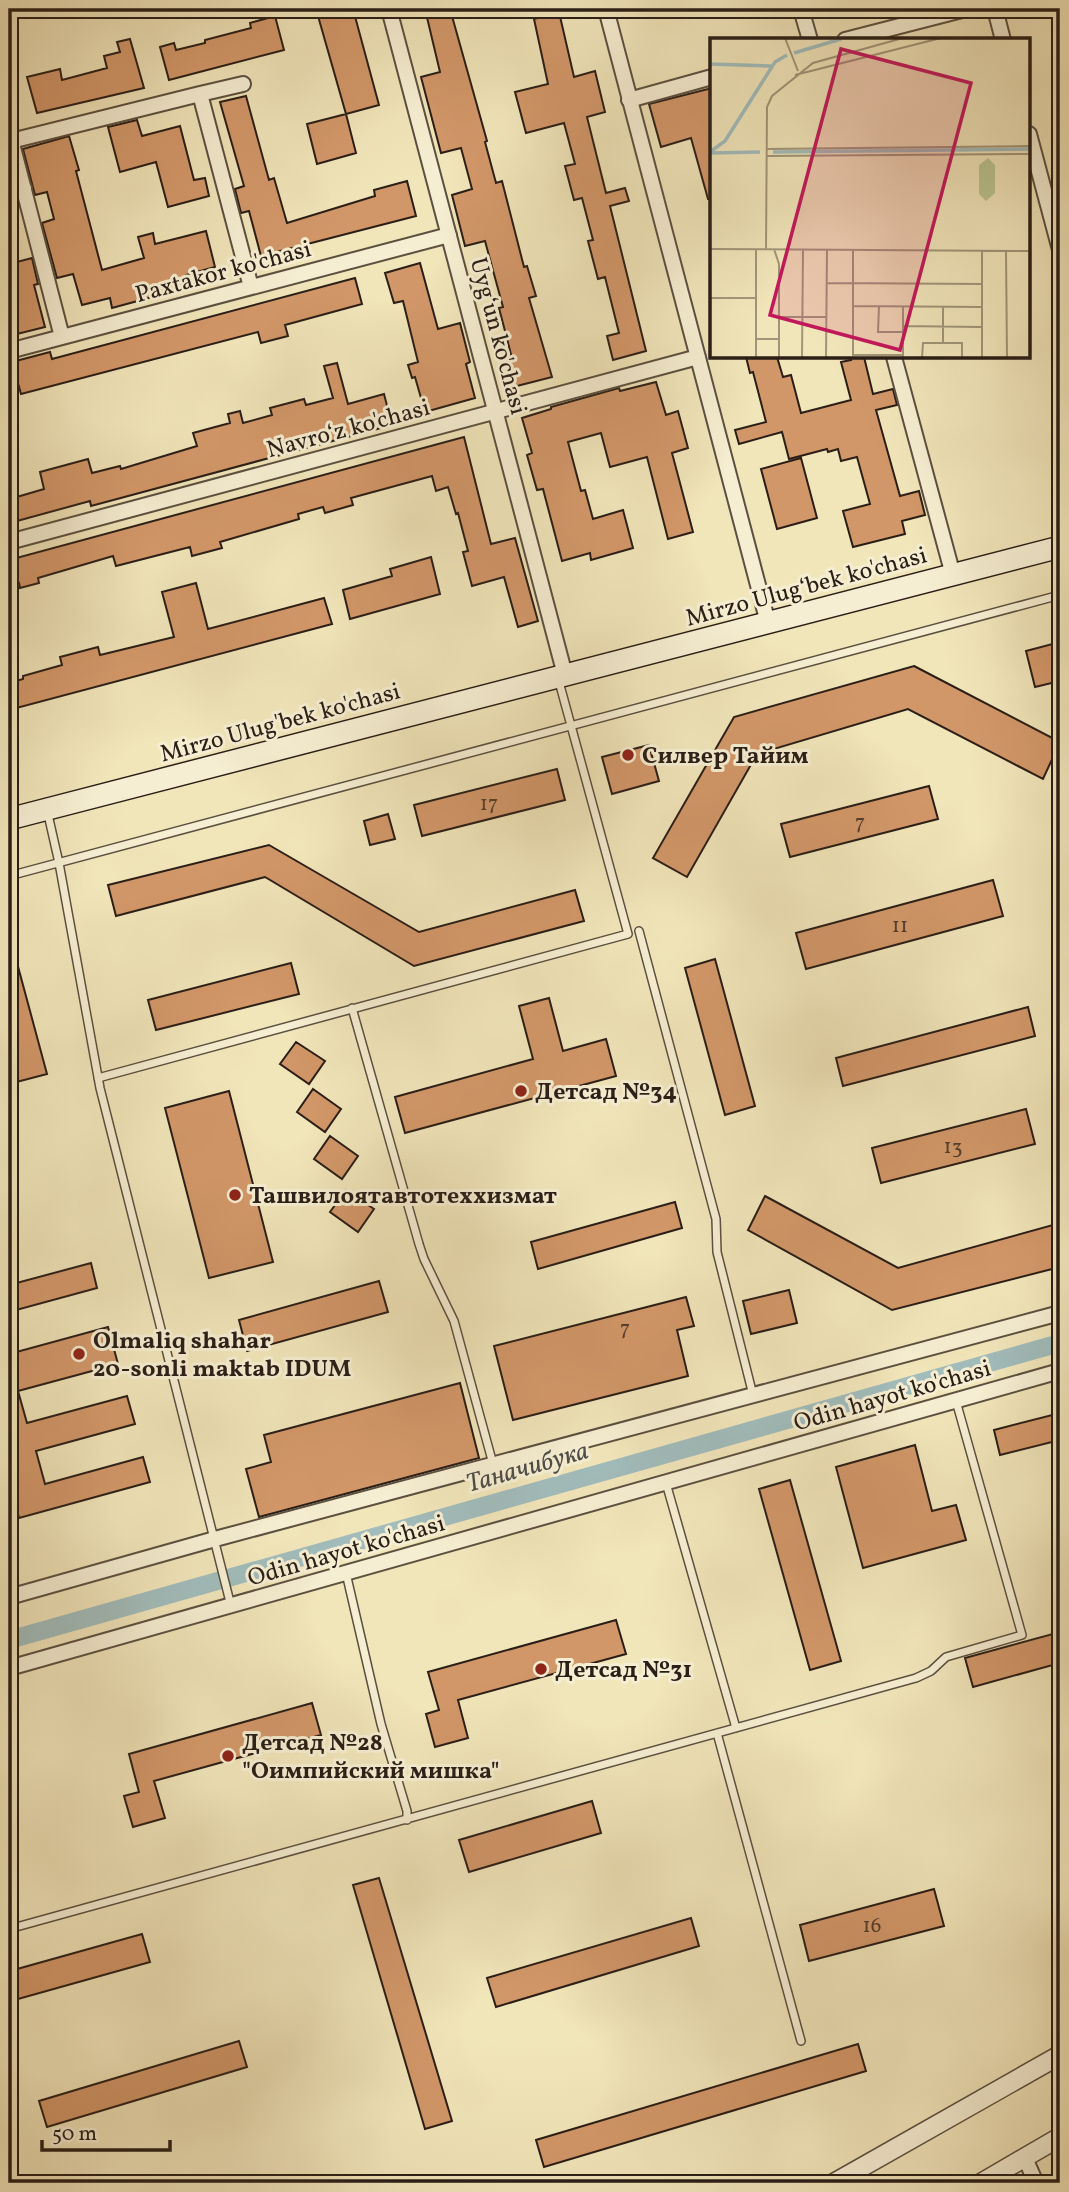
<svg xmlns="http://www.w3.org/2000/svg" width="1069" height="2192" font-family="Vollkorn,serif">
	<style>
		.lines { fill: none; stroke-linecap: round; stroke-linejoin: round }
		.canal { stroke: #a1bcbb; stroke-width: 18 }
		.building { fill: #d29769; stroke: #2a1e17; stroke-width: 2 }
		.service-casing { stroke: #5c5040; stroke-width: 10 }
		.minor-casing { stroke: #5c5040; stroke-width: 18 }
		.tertiary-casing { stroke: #5c5040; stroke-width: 21 }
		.secondary-casing { stroke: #2a1e17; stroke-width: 24 }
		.service { stroke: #f6eed2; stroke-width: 7 }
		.minor { stroke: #f6eed2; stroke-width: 14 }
		.tertiary { stroke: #f6eed2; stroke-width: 18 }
		.secondary { stroke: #f6eed2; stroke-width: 21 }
		.poi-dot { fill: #8f2418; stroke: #f6eed2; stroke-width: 2.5 }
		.labels { text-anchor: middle; stroke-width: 6; stroke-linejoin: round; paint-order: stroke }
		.number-label { font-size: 21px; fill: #543c2c }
		.street-label { font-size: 24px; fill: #2a1e17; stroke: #f6eed2 }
		.poi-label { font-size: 24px; font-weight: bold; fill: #2a1e17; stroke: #f6eed2; text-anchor: start }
		.water-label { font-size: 26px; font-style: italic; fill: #4e4d48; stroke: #f6eed2 }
		.inset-river { fill: none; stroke: #a1bcbb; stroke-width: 3.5 }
		.inset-road { fill: none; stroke: #a19579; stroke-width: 2 }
		.view { fill: #c2185b; fill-opacity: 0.15; stroke: #c2185b; stroke-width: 3.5 }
		.inset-edge { fill: none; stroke: #2a1e17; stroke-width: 3.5 }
	</style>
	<rect width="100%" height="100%" fill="#f1e5ba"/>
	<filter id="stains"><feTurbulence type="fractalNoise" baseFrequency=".00286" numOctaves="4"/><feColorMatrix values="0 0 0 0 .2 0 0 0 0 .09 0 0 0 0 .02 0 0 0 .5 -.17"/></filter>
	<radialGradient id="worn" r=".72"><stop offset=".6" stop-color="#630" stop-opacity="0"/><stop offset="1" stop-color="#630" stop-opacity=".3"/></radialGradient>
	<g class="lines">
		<path class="canal" d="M9,1640l1051,-297"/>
	</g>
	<path class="building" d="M316,9h37l26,96 -33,9z
		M425,9h25l37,132 -2,1 11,41 6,-2 22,86 3,-1 9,30 -7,2 23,79 -39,10 -7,-27 6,-2 -13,-50 4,-1 -18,-66 -20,5 -13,-51 20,-6 -11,-41 -20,5 -20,-76 19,-5z
		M559,12l15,65 21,-6 10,41 -18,5 19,76 19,-5 4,13 -19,5 36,145 -33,9 -6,-24 12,-3 -14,-56 -7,2 -10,-38 5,-1 -11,-42 -8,2 -9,-34 10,-2 -11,-41 -38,10 -11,-41 33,-8 -14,-65z
		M275,16l9,34 -115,30 -9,-33 14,-4 2,7 29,-7v-3l46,-12 -1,-5z
		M130,39l14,49 -107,25 -10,-36 33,-8 2,11 45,-12 -3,-12 16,-4 -3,-10z
		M712,88v111h-4l-17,-61 -30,9 -12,-43z
		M246,96l23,84 5,-2 13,45 88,-27 -1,-6 33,-9 9,35 -155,40 -12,-45 -8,2 -6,-24 9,-3 -24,-84z
		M346,114l10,39 -39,11 -10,-40z
		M137,120l5,16 38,-10 14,54 11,-2 4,18 -41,11 -12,-45 -36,10 -12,-45z
		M69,136l10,34 -3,1 26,99 42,-12 -6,-21 15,-4 2,11 51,-13 9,36 -29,8 3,12 -77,21 -2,-10 -28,7 -9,-31 -16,4 -15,-55 12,-4 -7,-27 -12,3 -12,-46z
		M32,258l6,26 -4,1 11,42 -36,9v-72z
		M420,263l18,66 22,-6 10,39 -4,2 9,34 -50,14 -10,-35 -3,1 -4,-13 10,-3 -15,-61 -9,2 -9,-30z
		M355,278l7,26 -77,21 3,11 -27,7 -3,-11 -237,62 -9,-32 38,-10 2,7z
		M746,357h31l6,20 8,-2 10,38 50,-13 -10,-38 10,-2 -1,-3h14l9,37 20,-5 4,16 -21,5 24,86 19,-5 6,24 -23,6 3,13 -52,13 -10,-36 27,-7 -13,-47 -16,4 -3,-12 -10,3 -1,-3 -38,10 -7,-27 -43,12 -4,-14 31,-8 -13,-50 -3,1z
		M337,363l11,41 36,-10 8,31 -301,81 -1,-5 -73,20 -7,-22 34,-10 -4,-17 48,-13 4,14 28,-7 1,3 76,-23 -4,-13 37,-10 -2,-9 12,-3 3,12 29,-8 -2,-7 34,-9 2,6 27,-7 -9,-32z
		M656,382l10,33 12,-4 10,37 -16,5 21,79 -25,7 -21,-82 -37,10 -9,-34 -33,9 13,49 4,-1 8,29 30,-9 10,38 -42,12 -1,-7 -28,8 -19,-72 -6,1 -10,-35 5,-2 -10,-35 29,-9v-2l68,-19 1,3z
		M464,437l27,107 24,-6 23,83 -20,6 -14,-50 -32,9 -9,-34 5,-1 -10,-38 -2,1 -8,-27 -12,4 -4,-15 -81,22 2,7 -28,8 -2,-6 -25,7 1,5 -79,23 2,6 -30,8 -2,-9 -74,19 -3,-10 -75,22 1,5 -19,5 -1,-5 -10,2v-25z
		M801,458l16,60 -40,11 -16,-60z
		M431,557l9,37 -90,25 -7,-29 49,-14 -2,-7z
		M196,583l12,46 116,-31 8,26 -323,86v-27l14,-4v-3l39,-11 -2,-8 38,-10 2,8 74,-18 -12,-45z
		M1060,642v39l-25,6 -9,-36z
		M914,666l146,76 -17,37 -135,-70 -151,45 -70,123 -34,-19 81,-141z
		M649,745l10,36 -47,13 -10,-37z
		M557,769l8,31 -143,36 -8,-31z
		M929,786l9,33 -148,38 -9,-33z
		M388,814l7,25 -25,6 -6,-24z
		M269,845l150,87 156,-42 9,31 -170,45 -149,-89 -149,39 -8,-31z
		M993,880l10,36 -197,53 -10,-36z
		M9,948h4l34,126 -38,10z
		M715,959l40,147 -30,9 -40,-147z
		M291,963l8,31 -143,36 -8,-30z
		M549,998l14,53 43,-12 10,37 -211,57 -10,-36 138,-38 -14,-53z
		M1028,1007l7,29 -192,50 -7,-28z
		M296,1042l29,19 -16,23 -29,-20z
		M313,1089l28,20 -16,23 -28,-20z
		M229,1091l44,171 -64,16 -44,-170z
		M1026,1109l9,35 -154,39 -9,-35z
		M330,1136l28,20 -16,23 -28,-20z
		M346,1190l28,19 -16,23 -28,-20z
		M765,1196l133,72 162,-45v44l-168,43 -144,-80z
		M675,1202l7,26 -144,41 -7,-27z
		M91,1263l6,25 -88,24v-27z
		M379,1281l9,31 -141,39 -8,-31z
		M789,1290l8,33 -46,11 -8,-33z
		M686,1297l8,29 -17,4 11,46 -175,44 -19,-74z
		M108,1327l10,37 -100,27 9,32 100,-27 8,28 -99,27 9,33 98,-27 7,25 -131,36 -10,-39v-125z
		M460,1383l19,75 -220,59 -13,-48 25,-7 -7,-27z
		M1060,1413v27l-60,15 -6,-25z
		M915,1445l17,66 24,-6 10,35 -103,28 -27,-101z
		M790,1480l51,181 -31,9 -51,-181z
		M616,1620l10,34 -168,46 10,38 -33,9 -9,-33 13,-4 -11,-38z
		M1060,1632v31l-87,24 -8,-29z
		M312,1703l9,32 -167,46 11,37 -32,9 -9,-31 15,-4 -10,-38z
		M592,1801l9,32 -132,39 -10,-32z
		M379,1878l73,243 -27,8 -72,-244z
		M934,1889l10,37 -135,35 -9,-36z
		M691,1918l8,28 -203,61 -9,-29z
		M142,1934l8,28 -132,37 -8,-28z
		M239,2041l8,26 -200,60 -8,-26z
		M858,2044l8,27 -322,96 -8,-27z"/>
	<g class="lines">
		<defs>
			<path id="service" d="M47,810l12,53 41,225 131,518
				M9,876l1051,-281
				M639,931l77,288 1,33 36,143
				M352,1008l67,236 5,15 30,62 39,143
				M98,1078l530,-144 -70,-256
				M666,1483l70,245
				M346,1573l35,151 26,87v9
				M717,1733l84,308
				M9,1929l907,-251 15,-7 15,-14 76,-22 -66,-234"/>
			<path id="minor" d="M389,9l176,666
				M606,9l162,614
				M801,9l9,31
				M995,9l8,31
				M845,40l121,-31
				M200,94l43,-10
				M629,100l83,-23
				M9,132l53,205
				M1029,134l31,116
				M11,141l189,-47 51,193
				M9,191l15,-3
				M9,351l440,-116
				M894,357l59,218
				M9,542l689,-185
				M9,1597l206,-58 845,-226
				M9,1668l1051,-297
				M1025,2158l11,25"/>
			<path id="tertiary" d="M834,2183l226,-128
				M981,2183l79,-46"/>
			<path id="secondary" d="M9,819l1051,-272"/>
		</defs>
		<use href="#service" class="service-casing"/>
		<use href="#minor" class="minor-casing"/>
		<use href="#tertiary" class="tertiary-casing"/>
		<use href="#secondary" class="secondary-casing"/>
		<use href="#service" class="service"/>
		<use href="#minor" class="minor"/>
		<use href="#tertiary" class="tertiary"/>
		<use href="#secondary" class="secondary"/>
	</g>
	<g class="poi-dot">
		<circle cx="628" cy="755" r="7"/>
		<circle cx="521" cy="1091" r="7"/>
		<circle cx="235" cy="1195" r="7"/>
		<circle cx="79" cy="1354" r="7"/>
		<circle cx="541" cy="1669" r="7"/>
		<circle cx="228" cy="1756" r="7"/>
	</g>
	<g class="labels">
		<g class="number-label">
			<text x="489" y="810">17</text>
			<text x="860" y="829">7</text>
			<text x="900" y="932">11</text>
			<text x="953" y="1153">13</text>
			<text x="625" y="1335">7</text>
			<text x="872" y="1932">16</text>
		</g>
		<g class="street-label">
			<text transform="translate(223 271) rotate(-15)" y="8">Paxtakor ko'chasi</text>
			<text transform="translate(499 336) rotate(75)" y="8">Uyg‘un ko'chasi</text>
			<text transform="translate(348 428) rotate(-15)" y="8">Navro‘z ko'chasi</text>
			<text transform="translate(806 586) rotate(-15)" y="8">Mirzo Ulug‘bek ko'chasi</text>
			<text transform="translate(280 722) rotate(-15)" y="8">Mirzo Ulug'bek ko'chasi</text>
			<text transform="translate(892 1395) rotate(-16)" y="8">Odin hayot ko'chasi</text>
			<text transform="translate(346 1550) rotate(-16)" y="8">Odin hayot ko'chasi</text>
		</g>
		<g class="poi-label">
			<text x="642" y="763">Силвер Тайим</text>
			<text x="535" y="1099">Детсад №34</text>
			<text x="249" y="1203">Ташвилоятавтотеххизмат</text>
			<text x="93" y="1348">Olmaliq shahar<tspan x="93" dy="28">20-sonli maktab IDUM</tspan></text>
			<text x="555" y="1677">Детсад №31</text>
			<text x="242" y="1750">Детсад №28<tspan x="242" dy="28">"Оимпийский мишка"</tspan></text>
		</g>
		<g class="water-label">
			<text transform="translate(527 1466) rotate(-16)" y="9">Таначибука</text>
		</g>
	</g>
	<g transform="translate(710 38)">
		<rect width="320" height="320" fill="#f1e5ba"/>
		<path d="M278,120l7,7v28l-9,8 -7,-7v-29z" fill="#bac590"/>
		<path class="inset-river" d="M84,15l47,-14M0,26l61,2M0,114l15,-11 50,-79 12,-7M63,114l258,-3M0,115l50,-1"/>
		<path class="inset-road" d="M75,0l13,33M85,37l146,-37M57,111l264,-3M57,118l264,-2M0,211l321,2M56,211l1,-142 5,-11 41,-33 90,-25M64,211l5,15v94M143,211v106h50M296,213l1,107M117,245l155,1M0,260h46M143,268l129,1M169,268l-1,26h25M69,279h47M193,288l78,1M46,301h22M233,305v-36M46,320v-109M92,320l1,-109M116,320l1,-109M193,320v-51M212,320l1,-15h39v15M272,320v-107"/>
		<path class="view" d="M131,11l130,34 -71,267 -130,-35z"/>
		<rect width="320" height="320" class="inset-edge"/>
	</g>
	<rect width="1069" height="2192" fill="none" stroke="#f1e5ba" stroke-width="35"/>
	<rect x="10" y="10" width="1048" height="2171" fill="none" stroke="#2a1e17" stroke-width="3.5"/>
	<rect x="18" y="18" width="1034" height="2157" fill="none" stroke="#2a1e17" stroke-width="2"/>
	<path d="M42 2140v10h128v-10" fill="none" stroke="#2a1e17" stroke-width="3.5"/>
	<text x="52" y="2140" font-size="21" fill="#2a1e17" stroke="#f6eed2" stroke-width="5" paint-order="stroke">50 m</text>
	<rect width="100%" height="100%" filter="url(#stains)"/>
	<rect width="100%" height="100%" fill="url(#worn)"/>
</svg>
